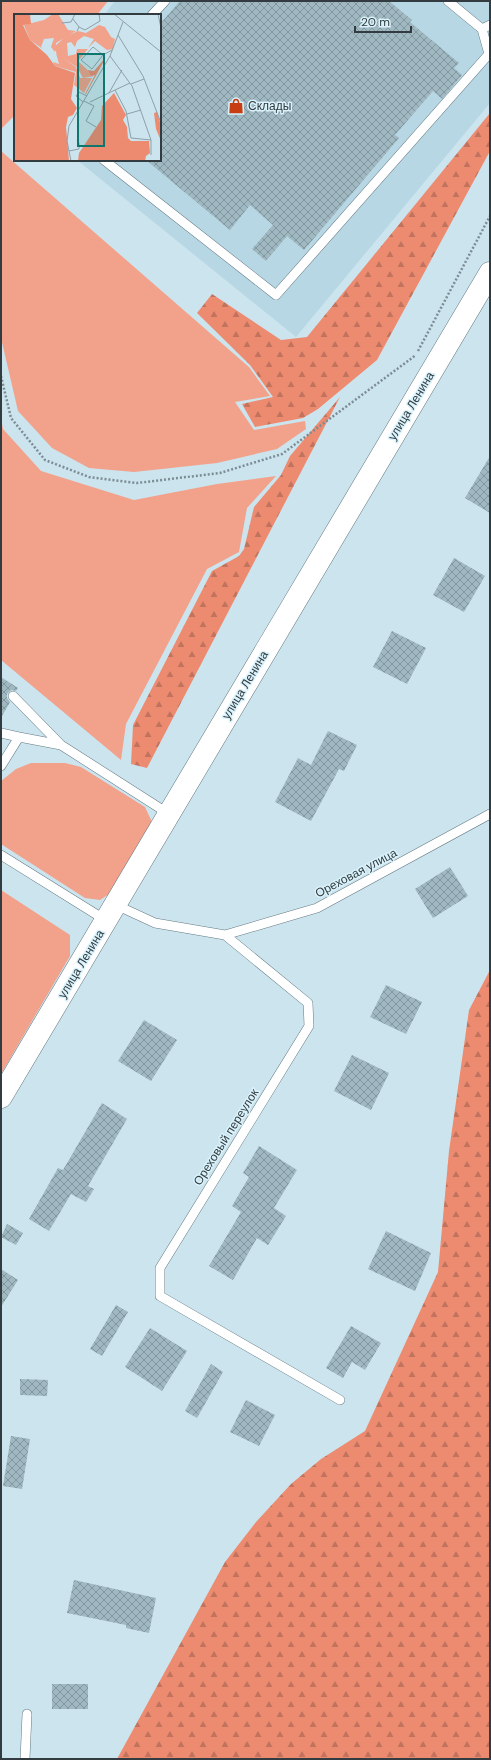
<svg xmlns="http://www.w3.org/2000/svg" width="491" height="1760" font-family="'DM Sans',sans-serif">
	<style>
		.built { fill: #b7d7e4 }
		.green { fill: #f2a18a }
		.forest { fill: url(#forest-firs) }
		.building { fill: url(#building-cross-hatch) }
		.lines { fill: none; stroke-linecap: round; stroke-linejoin: round }
		.service-casing { stroke: #647a83; stroke-width: 10 }
		.secondary-casing { stroke: #647a83; stroke-width: 23 }
		.path { stroke: #7c8c93; stroke-width: 2.5; stroke-dasharray: 2 2; stroke-linecap: butt }
		.service { stroke: #fff; stroke-width: 9 }
		.secondary { stroke: #fff; stroke-width: 22 }
		.labels { text-anchor: middle; stroke-width: 3; stroke-linejoin: round; paint-order: stroke }
		.poi-label { font-size: 12px; fill: #323b3f; stroke: #d9f2fb; text-anchor: start }
		.street-label { font-size: 12px; fill: #323b3f; stroke: #d9f2fb }
		.inset-road { fill: none; stroke: #8ea0a8; stroke-width: 1 }
		.view { fill: #0f766e; fill-opacity: 0.15; stroke: #0f766e; stroke-width: 2 }
		.inset-edge { fill: none; stroke: #323b3f; stroke-width: 2 }
	</style>
	<defs>
		<pattern id="forest-firs" width="22" height="20" patternUnits="userSpaceOnUse"><rect width="22" height="20" fill="#ed8b70"/><path d="M5 1l3.5 6h-7zM16 11l3.5 6h-7z" fill="#c1735d"/></pattern>
		<pattern id="building-cross-hatch" width="8" height="8" patternUnits="userSpaceOnUse"><rect width="8" height="8" fill="#a0b8c1"/><path d="M0 0l8 8M0 8l8-8" fill="none" stroke="#83979e"/></pattern>
	</defs>
	<rect width="100%" height="100%" fill="#cce4ee"/>
	<path class="built" d="M115,1h375v102l-194,234 -219,-177h83v-145h-56z"/>
	<path class="green" d="M1,1h107l-11,14h-82v100l-14,14z
		M1,151l248,216 21,29 -35,6 19,28 51,-9 1,8 -29,20 -60,14 -83,9 -45,-4 -37,-20 -34,-37 -17,-73z
		M1,419l2,10 38,42 93,29 83,-16 59,-8 -29,32 -8,44 -32,17 -81,155 -5,36 -120,-100z
		M31,763h34l16,4 64,40 7,15 -40,70 -12,8 -15,-2 -84,-54v-63l15,-12z
		M1,890l69,45v21l-69,118z"/>
	<path class="forest" d="M490,113v38l-113,209 -59,49 -15,9 -48,9 -13,-23 31,-7 -23,-32 -53,-52 15,-19 69,46 26,-3z
		M340,397l-193,371 -16,-4 2,-39 79,-154 27,-15 5,-7 10,-42 27,-32 9,-19z
		M490,970v789h-373l108,-197 31,-40 35,-38 30,-25 44,-28 73,-159 11,-121 20,-141z"/>
	<path class="building" d="M180,1h209l23,19 -2,2 49,41 -5,5 8,7 -20,24 -9,-8 -38,44 4,3 -95,112 -17,-14 -21,25 -14,-12 21,-24 -23,-20 -20,25 -84,-70h14v-136z
		M490,456v57l-25,-15z
		M454,558l31,18 -21,36 -31,-17z
		M392,631l34,17 -19,36 -34,-17z
		M1,677l17,11 -2,3 -5,-1 -4,4v4l3,4 -9,16z
		M328,731l29,14 -13,26 -5,-2 -28,52 -36,-19 23,-44 13,7z
		M450,867l18,29 -35,22 -18,-29z
		M386,985l36,17 -16,32 -36,-17z
		M144,1020l33,20 -26,41 -33,-20z
		M352,1055l37,18 -18,37 -37,-19z
		M102,1103l25,16 -39,67 6,3 -8,13 -15,-8 -22,37 -20,-12 29,-51 5,2z
		M259,1146l38,24 -23,38 12,8 -18,29 -11,-7 -24,42 -24,-14 32,-54 -9,-6 17,-29 -6,-4z
		M7,1224l16,9 -7,12 -15,-8z
		M386,1231l45,22 -16,38 -47,-22z
		M1,1269l17,11 -17,27z
		M116,1305l12,7 -26,44 -12,-7z
		M351,1326l30,17 -16,27 -13,-8 -9,16 -17,-10z
		M150,1328l37,23 -25,40 -37,-24z
		M211,1364l12,8 -26,46 -12,-7z
		M20,1379l28,1 -1,16 -27,-1z
		M246,1400l29,15 -16,31 -29,-14z
		M11,1436l19,3 -8,50 -19,-3z
		M74,1580l82,18 -7,35 -23,-5v-3l-59,-12z
		M52,1684h36v25h-36z"/>
	<g class="lines">
		<defs>
			<path id="service" d="M448,1l34,28 8,-4
				M152,15l13,-14
				M104,160l172,135 213,-241 -7,-25
				M13,696l48,49
				M1,733l18,4
				M1,766l18,-29 42,8 108,69
				M1,855l106,66
				M116,905l39,18 70,12 83,68 1,23 -149,242v28l180,104
				M225,935l92,-27 173,-94
				M25,1759l2,-45"/>
			<path id="secondary" d="M1,1097l489,-824"/>
		</defs>
		<use href="#service" class="service-casing"/>
		<use href="#secondary" class="secondary-casing"/>
		<path class="path" d="M418,351l72,-135
			M1,376l10,42 34,42 44,17 48,6 83,-10 62,-19 134,-99"/>
		<use href="#service" class="service"/>
		<use href="#secondary" class="secondary"/>
	</g>
	<defs>
		<symbol id="shop-bare" viewBox="-9 -9 18 18"><path d="M-5-2.5h2.3a2.7 3.5 0 0 1 5.4 0H5L5.5 6h-11ZM-1.5-2.5h3a1.5 2.3 0 0 0-3 0Z" fill="#c63e11" stroke="#d9f2fb" stroke-width="2.5" paint-order="stroke"/></symbol>
	</defs>
	<g fill-rule="evenodd">
		<use href="#shop-bare" x="225" y="95" width="22" height="22"/>
	</g>
	<g class="labels">
		<g class="poi-label">
			<text x="248" y="110">Склады</text>
		</g>
		<g class="street-label">
			<text transform="translate(411 406) rotate(-59)" y="4">улица Ленина</text>
			<text transform="translate(245 685) rotate(-59)" y="4">улица Ленина</text>
			<text transform="translate(356 873) rotate(-28)" y="4">Ореховая улица</text>
			<text transform="translate(81 964) rotate(-59)" y="4">улица Ленина</text>
			<text transform="translate(226 1137) rotate(-58)" y="4">Ореховый переулок</text>
		</g>
	</g>
	<g transform="translate(14 14)">
		<rect width="147" height="147" fill="#cce4ee"/>
		<path d="M39,0h5l10,16 8,1 -20,12 -1,9 -4,-5 3,-9 -10,1 -3,8 2,2 -13,-9 -6,-15 20,-5zM85,11l6,2 6,10 4,2 -2,10 -6,1 -12,-9 -7,7 6,-9 -10,-3 -7,5 -2,6 -4,-5 -4,1 1,13 8,-2 1,-5h11l-10,12 16,15 -11,2 -6,-11 -20,-13 -3,-7 11,-10 13,-6 8,2zM42,39l20,14 4,11h12l-8,15 -10,-8 2,-13 -21,-6 -2,-4 6,2z" fill="#f2a18a"/>
		<path d="M0,0h16l1,10 -8,1 7,15 17,15 8,11 20,7 -4,26 6,9 -4,7 -5,2 -2,10 3,34h-55zM92,43l-20,37h-1l10,-19 -4,1 -3,-6 6,1zM100,79l12,22 -3,5 4,7 1,11 3,3h18l1,12 -4,3 -1,5h-67l1,-8 22,-33 1,-14zM143,98l4,14v15l-5,-12 -2,-16z" fill="#ed8b70"/>
		<path class="inset-road" d="M100,0l47,38M144,0l3,14M59,5l6,8 -2,4M48,9l9,-1 4,-8M65,13l6,3 15,-9 -1,-7M104,21l25,41 18,47M89,41l-11,14 -11,-9 12,-13 10,8 9,-5M96,42l22,30 19,54v15M117,70l13,-5M101,76l15,-7M95,79l13,-23M70,87l10,5 -8,15 10,6M69,88l-7,-6 3,-4 8,4M76,88l25,-12 11,21 5,27 20,2M113,100l14,-4M55,137l10,-2v-6M57,147l-4,-20 2,-15 41,-70 13,-34"/>
		<path class="view" d="M64,40h26v92h-26z"/>
		<rect width="147" height="147" class="inset-edge"/>
	</g>
	<rect width="491" height="1760" fill="none" stroke="#323b3f" stroke-width="4"/>
	<path d="M355 26v6h56v-6" fill="none" stroke="#323b3f" stroke-width="2"/>
	<text x="361" y="26" font-size="12" fill="#323b3f" stroke="#d9f2fb" stroke-width="3" paint-order="stroke">20 m</text>
</svg>
